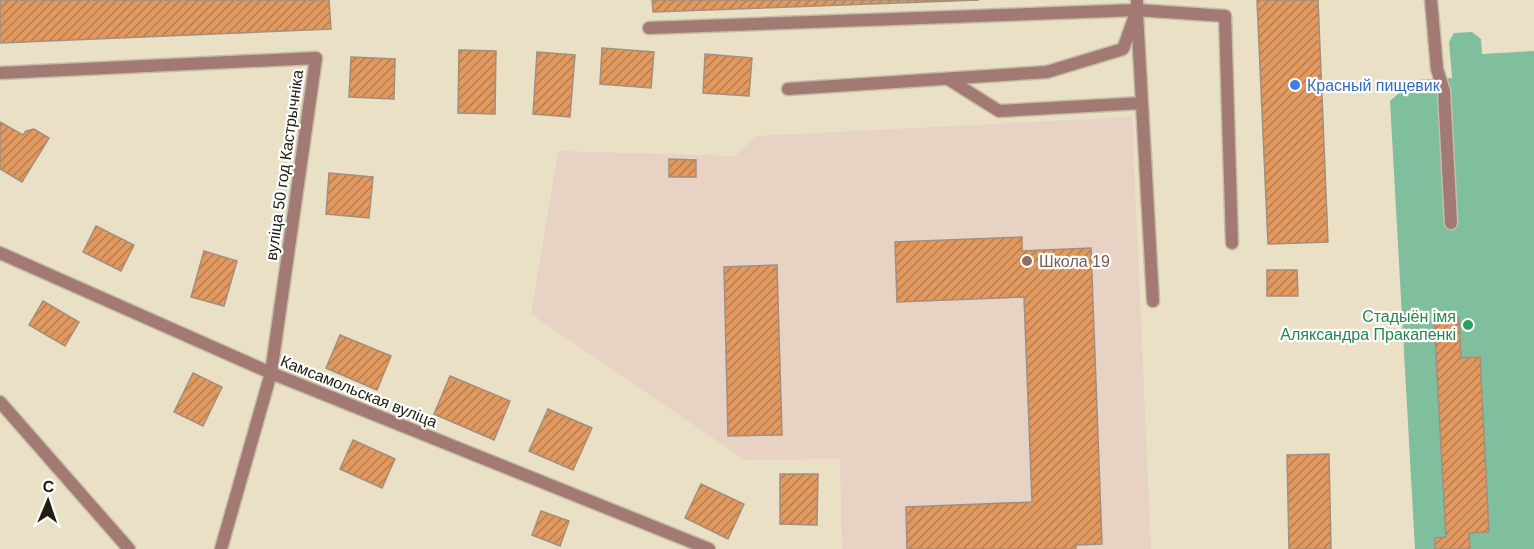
<svg xmlns="http://www.w3.org/2000/svg" width="1534" height="549" font-family="Helvetica,sans-serif">
	<style>
		.education { fill: #e7d2c4 }
		.grass { fill: #80bf9d }
		.building { fill: url(#building-hatch); stroke: #a48e7d; stroke-width: 1.5 }
		.lines { fill: none; stroke-linecap: round; stroke-linejoin: round }
		.service-casing { stroke: #c5bda6; stroke-width: 15 }
		.minor-casing { stroke: #c5bda6; stroke-width: 15 }
		.tertiary-casing { stroke: #c5bda6; stroke-width: 15 }
		.service { stroke: #a27a73; stroke-width: 12 }
		.minor { stroke: #a27a73; stroke-width: 12 }
		.tertiary { stroke: #a27a73; stroke-width: 12 }
		.shop-dot { fill: #3f7fe0; stroke: #fff; stroke-width: 2 }
		.education-dot { fill: #8d6e63; stroke: #fff; stroke-width: 2 }
		.leisure-dot { fill: #2e9e5b; stroke: #fff; stroke-width: 2 }
		.labels { text-anchor: middle; stroke-width: 4.5; stroke-linejoin: round; paint-order: stroke }
		.shop-label { font-size: 16px; fill: #366cbe; stroke: #fff; text-anchor: start }
		.street-label { font-size: 16px; fill: #211e14; stroke: #fff }
		.education-label { font-size: 16px; fill: #785e54; stroke: #fff; text-anchor: start }
		.leisure-label { font-size: 16px; fill: #27864d; stroke: #fff; text-anchor: end }
	</style>
	<defs>
		<pattern id="building-hatch" width="6" height="6" patternUnits="userSpaceOnUse" patternTransform="scale(1.5)"><rect width="6" height="6" fill="#e2995f"/><path d="M-1 1l2-2M0 6l6-6M5 7l2-2" fill="none" stroke="#b77c4d"/></pattern>
	</defs>
	<rect width="100%" height="100%" fill="#e9e0c6"/>
	<path class="education" d="M1132,117l19,432h-309l-2,-90 -95,1 -214,-146 27,-163 177,5 21,-20z"/>
	<path class="grass" d="M1472,32l9,7 1,15 52,-3v498h-119l-25,-448 24,-21 38,-2 -3,-36 5,-9z"/>
	<path class="building" d="M0,0h329l2,29 -331,14z
		M652,0h327l-326,12z
		M1257,0h61l10,242 -60,2z
		M602,48l52,4 -3,36 -51,-4z
		M459,50l37,1 -1,63 -37,-1z
		M537,52l38,3 -5,62 -37,-3z
		M705,54l47,4 -3,38 -46,-3z
		M351,57l44,2 -1,40 -45,-2z
		M0,122l23,13 3,-4 8,-2 15,9 -27,44 -22,-13z
		M669,159l27,1v17h-27z
		M329,173l44,4 -4,41 -43,-4z
		M96,226l38,19 -13,26 -38,-19z
		M1022,237v14l69,-3 11,296 -26,1v4h-169l-1,-42 126,-5 -8,-205 -127,5 -2,-60z
		M204,251l33,10 -13,45 -33,-9z
		M777,265l5,170 -54,1 -4,-169z
		M1267,270h30l1,26h-31z
		M43,301l36,21 -14,24 -36,-21z
		M1459,318l2,40 19,-1 9,175 -20,1 1,16h-35v-11l11,-1 -12,-218z
		M340,335l51,21 -14,34 -51,-22z
		M193,373l29,14 -19,39 -29,-14z
		M450,376l60,25 -16,39 -60,-26z
		M548,409l44,19 -19,42 -44,-19z
		M353,440l42,19 -13,29 -42,-19z
		M1329,454l2,95h-42l-2,-94z
		M780,474h38l-1,51 -37,-1z
		M701,484l43,20 -16,35 -43,-21z
		M541,511l28,10 -9,25 -28,-11z"/>
	<g class="lines">
		<defs>
			<path id="service" d="M1431,0l6,69 7,22 7,132
				M1137,10l88,6 7,227
				M1137,14l16,287
				M0,73l316,-15 -45,315 -50,176
				M948,79l51,32 143,-8
				M788,89l259,-17 76,-23 14,-39"/>
			<path id="minor" d="M649,28l488,-18v-10
				M0,253l271,120 438,176"/>
			<path id="tertiary" d="M0,402l129,147"/>
		</defs>
		<use href="#service" class="service-casing"/>
		<use href="#minor" class="minor-casing"/>
		<use href="#tertiary" class="tertiary-casing"/>
		<use href="#service" class="service"/>
		<use href="#minor" class="minor"/>
		<use href="#tertiary" class="tertiary"/>
	</g>
	<circle class="shop-dot" cx="1295" cy="85" r="6"/>
	<circle class="education-dot" cx="1027" cy="261" r="6"/>
	<circle class="leisure-dot" cx="1468" cy="325" r="6"/>
	<g class="labels">
		<g class="shop-label">
			<text x="1307" y="91">Красный пищевик</text>
		</g>
		<g class="street-label">
			<text transform="translate(284 165) rotate(-82)" y="6">вуліца 50 год Кастрычніка</text>
			<text transform="translate(359 391) rotate(22)" y="6">Камсамольская вуліца</text>
		</g>
		<g class="education-label">
			<text x="1039" y="267">Школа 19</text>
		</g>
		<g class="leisure-label">
			<text x="1456" y="322">Стадыён імя<tspan x="1456" dy="18">Аляксандра Пракапенкі</tspan></text>
		</g>
	</g>
	<g transform="translate(48 501) rotate(2)" stroke="#ffffff" stroke-width="4.5" paint-order="stroke">
	<path d="M0-4.5L10 22L0 15L-10 22Z" fill="#211e14"/>
	<text y="-9" font-size="16" font-weight="bold" text-anchor="middle" fill="#211e14">С</text>
	</g>
</svg>
